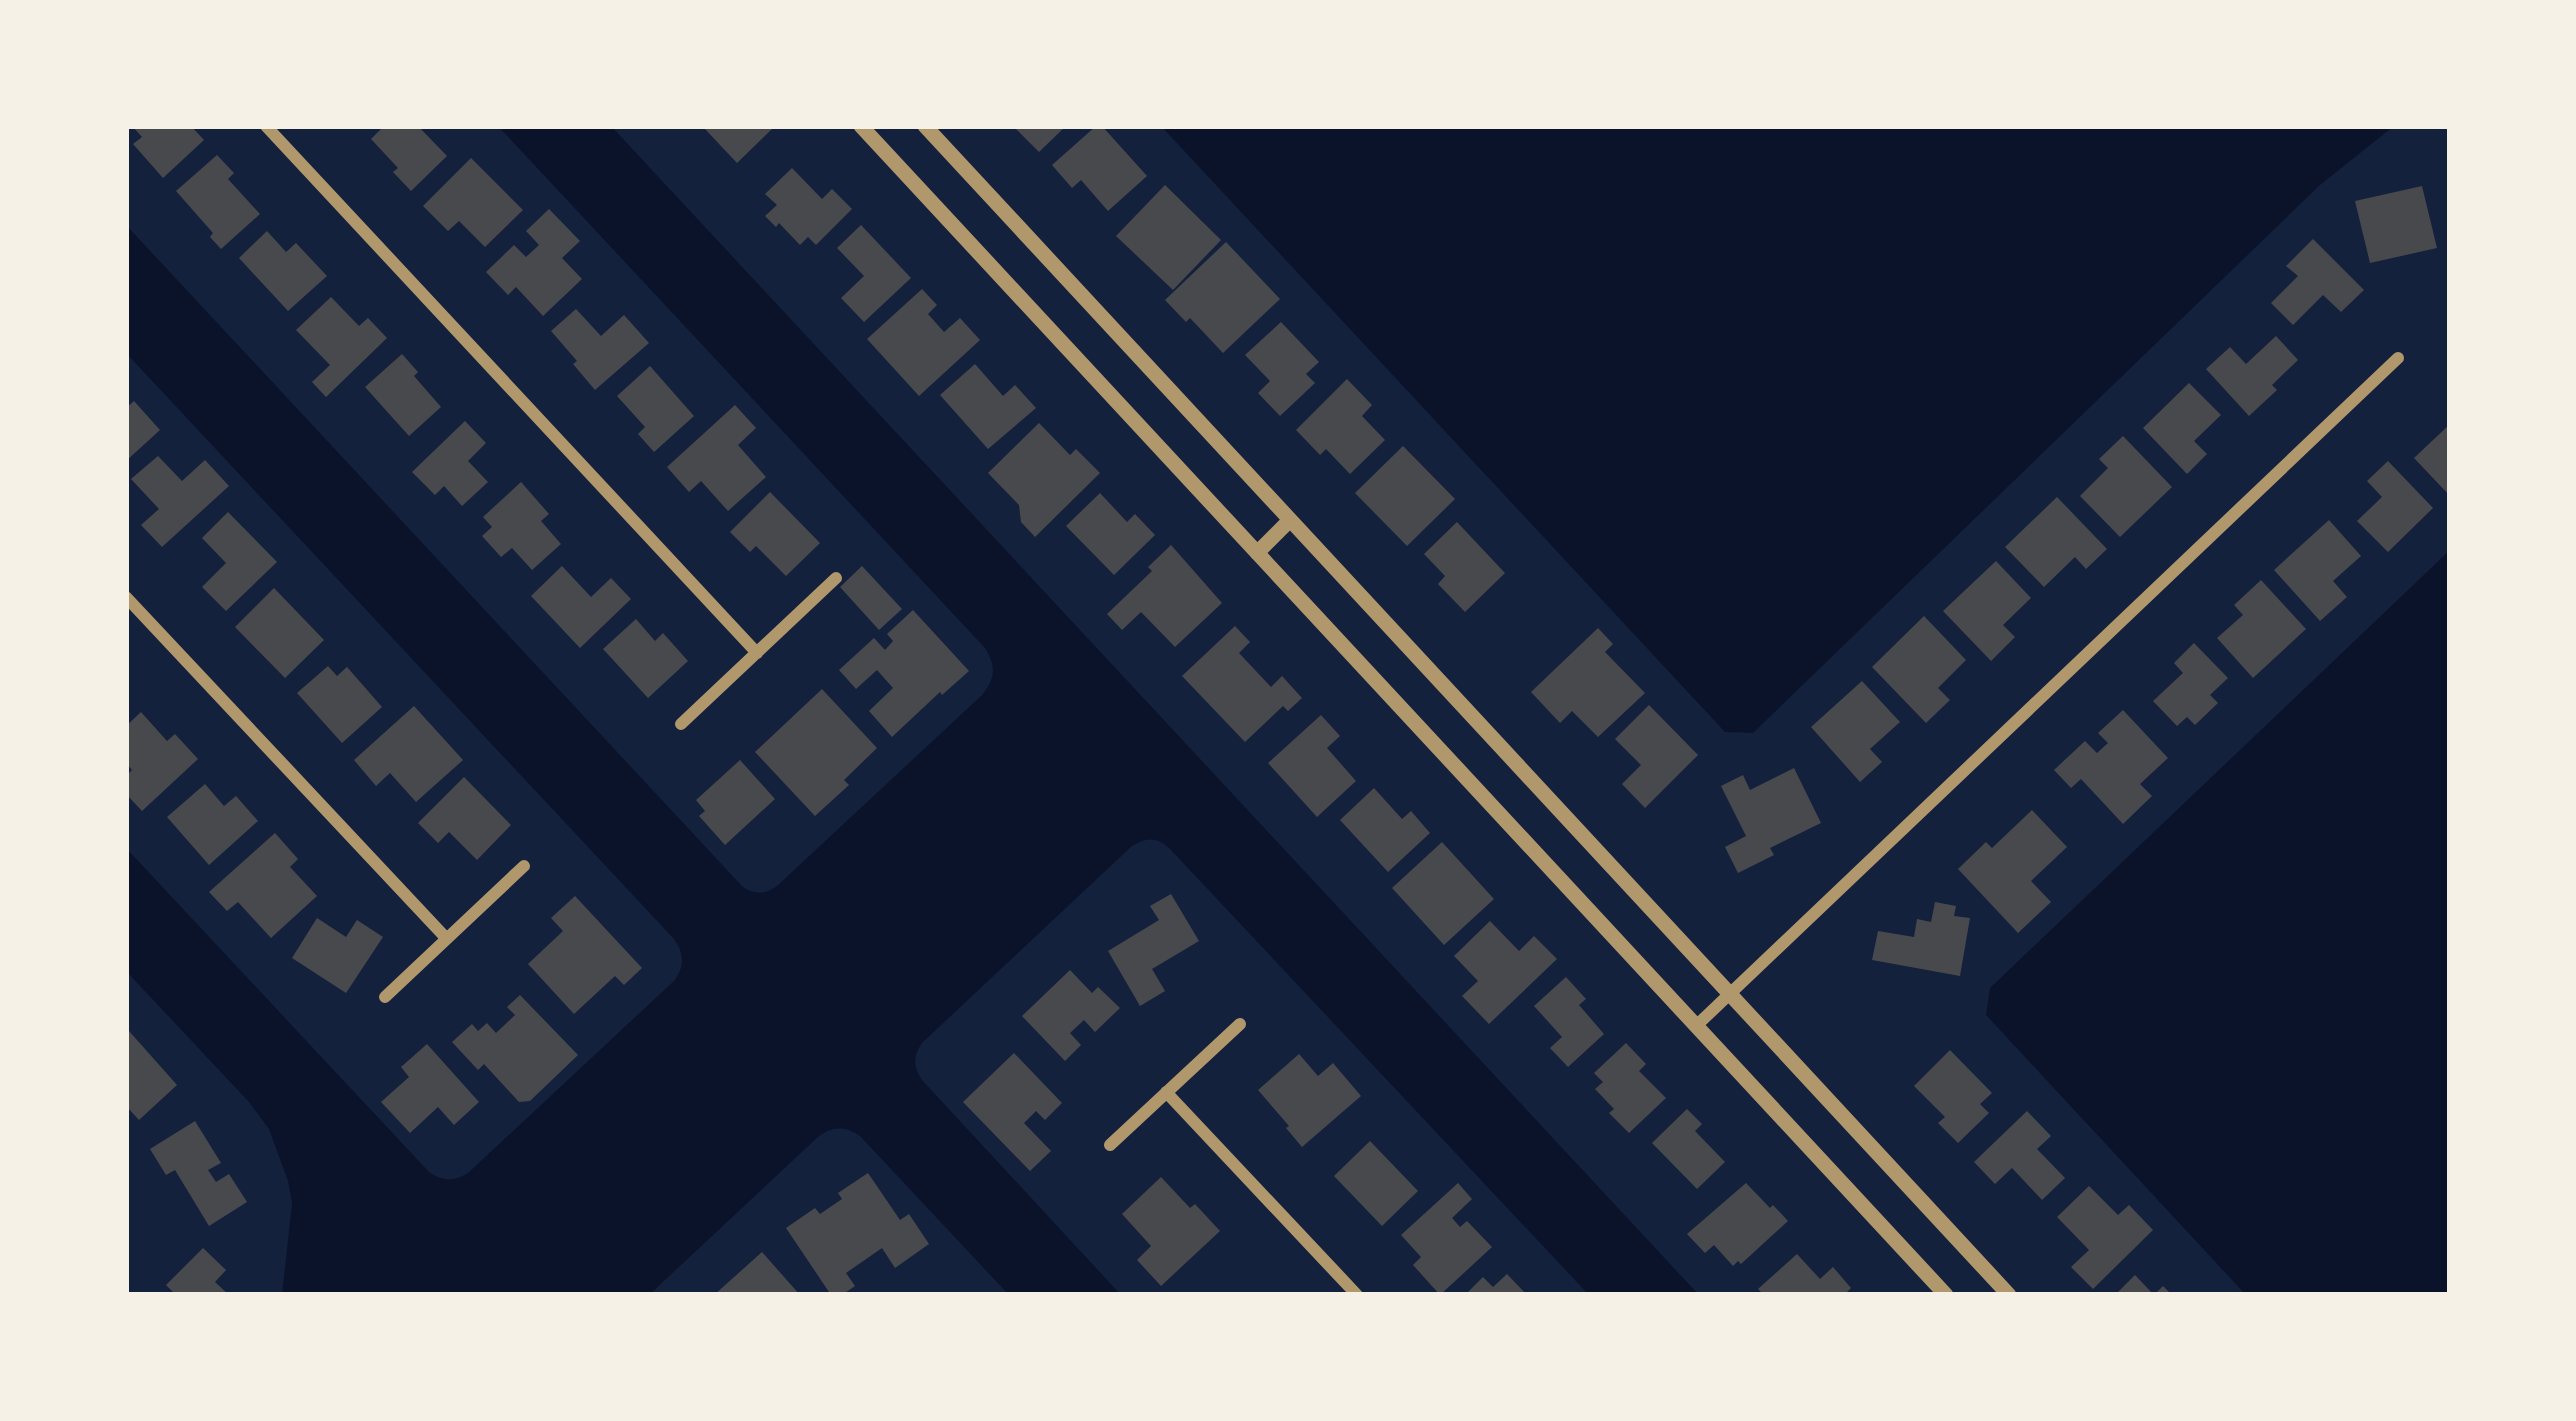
<svg xmlns="http://www.w3.org/2000/svg" width="2576" height="1421" font-family="'DM Sans',sans-serif">
	<style>
		.water { fill: #0b132b }
		.building { fill: #48494c }
		.lines { fill: none; stroke-linecap: round; stroke-linejoin: round }
		.minor { stroke: #b1986c; stroke-width: 12 }
		.tertiary { stroke: #b1986c; stroke-width: 15 }
	</style>
	<rect width="100%" height="100%" fill="#14213d"/>
	<path class="water" d="M498,126h113l1088,1169h-110l-419,-446c-13,-12 -23,-12 -38,-3l-210,197c-9,13 -9,24 0,37l199,215h-112l-149,-159c-16,-10 -27,-10 -42,1l-169,158h-367l10,-92 -4,-22 -19,-52 -20,-27 -123,-131v-123l303,324c14,9 24,10 39,1l207,-193c10,-16 9,-26 -1,-41l-548,-586v-128l616,661c13,9 23,9 36,-1l204,-190c14,-17 14,-29 3,-47z
		M1161,126h1233l-74,59 -567,548 -28,-1z
		M2450,550v745h-204l-260,-280 4,-27z"/>
	<path class="building" d="M132,126h59l13,14 -41,38 -30,-34 9,-7z
		M384,126h34l29,30 -36,35 -18,-19 5,-4 -27,-29z
		M706,126h69l-38,37 -33,-35z
		M1013,126h53l-27,26z
		M1096,126h6l45,50 -39,35 -27,-31 -9,8 -20,-23z
		M217,155l17,18 -6,6 32,35 -39,35 -11,-12 3,-4 -37,-42z
		M471,158l52,52 -38,37 -26,-26 -11,10 -25,-25z
		M792,168l30,31 10,-10 20,20 -36,36 -8,-8 -8,8 -21,-22 -3,4 -11,-11 12,-11 -12,-11z
		M1165,185l56,55 -48,50 -57,-54z
		M2422,186l15,62 -67,15 -15,-62z
		M549,209l31,32 -18,17 20,21 -39,37 -27,-29 -8,8 -22,-23 28,-27 12,12 13,-12 -13,-14z
		M861,225l50,53 -47,44 -23,-24 23,-22 -27,-28z
		M267,231l19,21 10,-9 31,33 -39,35 -49,-53z
		M2313,239l51,51 -23,22 -18,-17 -30,30 -22,-22 27,-27 -12,-10z
		M1226,242l54,57 -57,54 -33,-35 -4,4 -21,-22z
		M922,289l15,16 -9,9 16,18 16,-14 20,22 -61,56 -52,-57z
		M331,297l28,29 9,-8 19,20 -61,59 -14,-15 18,-17 -34,-35z
		M576,309l25,27 23,-21 25,28 -54,47 -22,-26 4,-3 -26,-30z
		M1281,322l38,40 -13,12 9,9 -35,33 -22,-23 12,-12 -25,-26z
		M2276,336l22,24 -26,25 5,5 -28,26 -43,-47 24,-22 16,17z
		M402,354l16,18 -4,4 27,31 -32,29 -44,-49z
		M975,364l28,32 12,-11 21,23 -48,41 -48,-54z
		M650,366l44,50 -40,36 -16,-18 7,-7 -28,-31z
		M1347,379l25,26 -10,11 23,24 -35,34 -24,-25 -6,6 -24,-25z
		M2189,383l32,32 -27,26 13,13 -20,20 -44,-46z
		M134,401l26,29 -34,31v-53z
		M735,405l21,23 -18,17 28,32 -38,34 -27,-30 -12,11 -22,-25z
		M465,421l21,22 -18,18 20,21 -26,24 -18,-20 -9,9 -23,-23z
		M1039,423l31,32 6,-6 24,24 -65,64 -14,-15 -2,-17 -31,-32z
		M2450,424v72l-36,-38z
		M2123,436l49,51 -52,50 -40,-41 28,-28 -9,-9z
		M1403,446l52,53 -48,47 -52,-53z
		M158,456l24,25 23,-21 24,26 -67,61 -21,-22 18,-16 -28,-30z
		M2388,461l45,47 -45,44 -31,-31 25,-24 -15,-16z
		M521,482l28,32 -8,7 20,23 -29,26 -20,-22 -11,9 -19,-21 10,-9 -9,-10z
		M770,492l50,51 -34,33 -30,-30 -6,6 -20,-20z
		M1100,493l27,29 8,-8 20,21 -41,40 -48,-49z
		M2057,497l50,52 -21,20 -11,-12 -31,30 -39,-40z
		M228,512l49,50 -51,49 -24,-24 24,-24 -24,-25z
		M2329,520l32,36 -28,25 14,16 -27,24 -46,-51z
		M1457,522l48,51 -40,39 -27,-28 7,-8 -21,-22z
		M1171,545l51,58 -47,44 -34,-35 -19,18 -15,-16 45,-43 -4,-4z
		M1996,561l35,37 -28,27 12,12 -24,24 -48,-50z
		M562,566l29,31 20,-19 20,21 -51,49 -49,-52z
		M862,566l40,43 -23,21 -39,-43z
		M2261,580l45,49 -53,49 -36,-40 26,-23 -9,-10z
		M274,588l50,52 -39,38 -50,-51z
		M913,610l56,61 -27,24 -2,-3 -48,45 -23,-26 24,-23 -16,-18 -21,19 -17,-19 35,-32 11,12 8,-9 -6,-7z
		M1924,616l42,44 -28,28 12,12 -24,23 -54,-56z
		M636,619l19,22 8,-8 25,28 -40,37 -45,-49z
		M1235,626l15,16 -11,11 32,34 11,-11 20,22 -14,13 -5,-5 -38,36 -63,-66z
		M1598,628l15,16 -8,8 40,41 -47,44 -26,-26 -12,12 -29,-31z
		M2194,643l34,35 -18,17 8,8 -23,22 -8,-8 -10,9 -24,-25 30,-28 -9,-10z
		M328,666l9,10 10,-9 35,40 -40,36 -45,-50z
		M1862,681l38,41 -30,27 12,13 -22,20 -49,-55z
		M822,689l55,59 -33,32 5,5 -34,31 -60,-64z
		M1649,705l49,50 -53,53 -23,-24 19,-19 -26,-26z
		M414,706l49,54 -47,42 -26,-29 -14,13 -22,-26z
		M2123,710l45,48 -28,26 12,12 -29,28 -42,-45 -10,9 -17,-18 31,-29 12,12 11,-10 -10,-10z
		M141,712l26,29 8,-7 23,25 -56,52 -16,-17v-18l6,-6 -6,-7v-37z
		M1321,715l19,21 -13,12 29,33 -39,36 -49,-54z
		M740,760l35,39 -50,46 -26,-29 6,-5 -9,-11z
		M1794,768l27,55 -51,25 4,7 -36,18 -13,-26 21,-11 -25,-50 22,-11 7,15z
		M464,777l47,48 -34,35 -28,-28 -11,11 -20,-20z
		M205,784l19,22 12,-10 22,25 -49,44 -42,-48z
		M1374,788l28,31 9,-8 19,22 -42,39 -48,-52z
		M2032,810l35,37 -36,34 20,21 -33,31 -60,-64 28,-27 6,6z
		M275,833l23,26 -8,8 27,29 -46,42 -33,-36 -11,9 -18,-19z
		M1442,842l52,57 -50,46 -52,-57z
		M1171,894l28,47 -47,28 13,22 -25,15 -32,-55 51,-31 -9,-14z
		M575,896l67,72 -18,17 -9,-9 -41,38 -46,-50 35,-33 -12,-13z
		M1935,902l21,4 -2,10 16,2 -10,58 -88,-16 6,-29 36,6 3,-18 14,3z
		M317,918l29,19 11,-17 26,17 -37,56 -54,-35z
		M1490,921l29,30 15,-15 23,23 -68,65 -27,-28 16,-15 -24,-25z
		M1070,970l22,23 6,-6 22,21 -25,24 -11,-12 -14,13 11,12 -16,16 -43,-45z
		M1566,977l20,22 -7,6 25,29 -36,33 -18,-19 12,-11 -28,-31z
		M520,995l58,60 -48,46 -11,1 -35,-38 -6,6 -26,-28 20,-18 6,7 9,-8 9,10 19,-18 -8,-8z
		M129,1031l48,54 -38,35 -13,-14v-72z
		M1626,1043l20,21 -7,7 27,27 -37,35 -20,-20 5,-4 -19,-20 8,-7 -9,-9z
		M427,1044l52,58 -25,23 -16,-18 -28,26 -29,-31 28,-25 -8,-10z
		M1950,1050l42,43 -12,11 9,9 -31,30 -20,-20 7,-6 -31,-31z
		M1014,1053l48,50 -17,17 -9,-9 -12,12 27,28 -21,20 -67,-69z
		M1299,1054l19,22 15,-13 28,33 -59,51 -16,-19 3,-2 -31,-36z
		M1687,1109l15,15 -7,7 30,31 -28,27 -45,-46z
		M2027,1111l24,25 -14,13 28,29 -23,22 -30,-32 -17,16 -21,-22z
		M195,1121l26,42 -13,7 8,12 13,-8 18,28 -38,24 -34,-56 -9,5 -16,-26z
		M1370,1141l48,50 -36,35 -48,-50z
		M868,1173l32,47 9,-6 20,30 -34,24 -13,-20 -36,25 9,13 -13,9h-11l-45,-67 29,-20 5,6 22,-15 -4,-6z
		M1161,1177l29,31 5,-4 25,27 -59,55 -24,-26 14,-14 -29,-32z
		M1458,1183l14,16 -20,19 8,9 7,-6 25,26 -52,48 -27,-30 8,-8 -20,-22z
		M1746,1183l24,25 3,-3 15,16 -47,43 -3,-3 -5,5 -19,-21 -9,8 -18,-19z
		M2089,1186l29,29 11,-10 24,25 -60,59 -22,-22 18,-17 -32,-33z
		M203,1248l23,22 -11,12 14,13h-53l-10,-10z
		M762,1252l38,43h-86z
		M1797,1254l23,25 13,-12 18,21 -7,7h-80l-6,-6z
		M1507,1274l20,21h-62l18,-18 10,10z
		M2135,1275l19,20 9,-9 9,9h-57z"/>
	<g class="lines">
		<path class="minor" d="M266,126l491,527
			M126,597l320,341
			M681,724l155,-146
			M385,997l139,-131
			M1696,1026l702,-668
			M1166,1092l191,203
			M1110,1145l130,-121"/>
		<path class="tertiary" d="M861,126l1085,1169
			M925,126l1084,1169
			M1257,553l33,-33"/>
	</g>
	<rect width="2576" height="1421" fill="none" stroke="#f6f1e7" stroke-width="258"/>
</svg>
